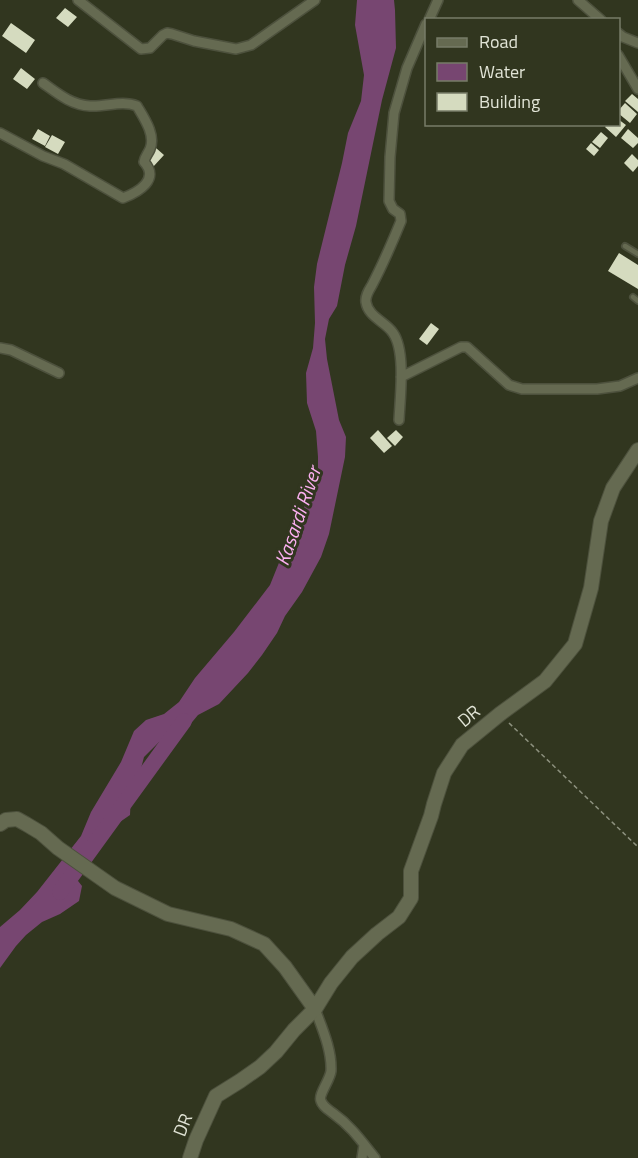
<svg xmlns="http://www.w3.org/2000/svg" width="638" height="1158" font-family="'Titillium Web',sans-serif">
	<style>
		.water { fill: #774671 }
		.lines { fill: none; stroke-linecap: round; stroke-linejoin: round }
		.river { stroke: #774671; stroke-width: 16 }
		.building { fill: #d5dbbf }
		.lane-casing { stroke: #4d513d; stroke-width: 8 }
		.street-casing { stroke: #4d513d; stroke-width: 12 }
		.secondary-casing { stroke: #4d513d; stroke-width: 16 }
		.path { stroke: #8d917e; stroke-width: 1.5; stroke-dasharray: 4.5 3; stroke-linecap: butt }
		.lane { stroke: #656a51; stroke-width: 4.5 }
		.street { stroke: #656a51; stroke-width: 9 }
		.secondary { stroke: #656a51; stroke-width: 14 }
		.labels { text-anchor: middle; stroke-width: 6; stroke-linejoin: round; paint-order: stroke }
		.street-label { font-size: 18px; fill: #e1e4d6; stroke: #31361f }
		.water-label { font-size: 20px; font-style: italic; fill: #fbaff0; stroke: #31361f }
	</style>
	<rect width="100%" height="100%" fill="#31361f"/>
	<path class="water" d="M357,0h37l1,10 1,38 -14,52 -26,126 -11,39 -8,41 -8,13 -4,20 2,20 12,61 7,17 -1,20 -16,77 -8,23 -19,35 -17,24 -8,17 -15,22 -14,18 -29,31 -21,11 -15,18 -14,6 -10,3 -15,15 -5,19 -8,17 -1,22 -13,9 -20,10 -7,10 -4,11 -15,17 11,14 -3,15 -19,13 -18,8 -16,13 -10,11 -16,22v-41l20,-17 17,-18 44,-56 10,-24 30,-50 13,-31 12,-11 18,-6 15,-12 16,-24 39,-46 36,-47 25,-62 23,-41v-25l-2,-26 -9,-28 -1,-30 7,-25 2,-25 -1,-36 3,-23 25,-101 6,-30 13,-32 3,-26 -9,-50z"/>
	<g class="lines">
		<path class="river" d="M60,892l124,-171"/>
	</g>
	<path class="building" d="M65,8l12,9 -9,10 -12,-9z
		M11,23l24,17 -9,13 -24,-17z
		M21,68l14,11 -8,10 -14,-10z
		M632,94l6,5v13l-13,-11z
		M625,103l12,11 -7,9 -12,-10v-2z
		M618,119l8,6 -10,12 -11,-10 2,-3h11z
		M38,129l12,7 -5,10 -13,-7z
		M628,129l10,9v5l-5,5 -12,-10z
		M601,132l7,6 -8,10 -8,-6z
		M52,135l13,7 -7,12 -13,-7z
		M591,143l8,7 -5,6 -8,-7z
		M156,148l8,7 -11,12 -8,-7z
		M632,154l6,6v6l-5,6 -9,-9z
		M619,253l19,12v24l-30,-18z
		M431,323l8,6 -12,16 -8,-6z
		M378,430l14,16 -8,7 -14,-15z
		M396,430l7,7 -8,9 -8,-8z"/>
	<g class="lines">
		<defs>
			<path id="lane" d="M625,246l13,8
				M633,297l5,4"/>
			<path id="street" d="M78,0l63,49 9,-1 13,-13 4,-2 5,1 22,7 42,8 15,-4 64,-45
				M578,0l23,20
				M429,20l9,-20
				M618,33l5,4 15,6
				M618,55l20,34
				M0,133l43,23 21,8 59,34c16,-6 37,-19 21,-36 1,-6 4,-8 6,-13 6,-14 -6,-31 -13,-43 -15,-6 -31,1 -47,0 -19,-1 -33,-13 -47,-23
				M0,348l11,2 48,23
				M401,377l60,-30h6l42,38 13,4h75l23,-3 18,-8
				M399,420c1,-22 7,-69 -6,-87 -7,-11 -25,-16 -27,-31 -1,-6 3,-12 6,-17 11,-21 20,-42 29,-64l-1,-7 -7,-5 -4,-8 1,-44 4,-44 13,-45 19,-44
				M315,1009c7,19 17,41 16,62 -1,9 -13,24 -10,30 2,6 8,9 13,13 17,12 28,28 41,44
				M362,1158l2,-13"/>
			<path id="secondary" d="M0,824l6,-4 11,-1 9,5 15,9 17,15 57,40 53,26 63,15 33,15 21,23 30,42
				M190,1158l6,-18 20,-44 24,-15 20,-14 16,-15 18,-22 21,-21 16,-26 21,-26 25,-23 22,-17 12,-19v-27l20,-55 3,-12 10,-31 18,-28 38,-31 45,-33 30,-37 16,-56 10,-67 12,-33 25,-38"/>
		</defs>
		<use href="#lane" class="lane-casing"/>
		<use href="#street" class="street-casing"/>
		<use href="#secondary" class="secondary-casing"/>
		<path class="path" d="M509,723l129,124"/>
		<use href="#lane" class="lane"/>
		<use href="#street" class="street"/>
		<use href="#secondary" class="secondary"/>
	</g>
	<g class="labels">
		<g class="street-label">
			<text transform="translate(469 716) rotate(-40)" y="6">DR</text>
			<text transform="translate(183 1125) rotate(-69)" y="6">DR</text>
		</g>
		<g class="water-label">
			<text transform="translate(298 516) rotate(-71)" y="7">Kasardi River</text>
		</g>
	</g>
	<rect x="425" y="18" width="195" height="108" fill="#31361f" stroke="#777c68" stroke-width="1.5"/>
	<rect x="437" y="38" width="30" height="9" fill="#656a51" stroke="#777c68" stroke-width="1.5"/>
	<text x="479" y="48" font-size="18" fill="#e1e4d6">Road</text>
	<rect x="437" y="63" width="30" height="18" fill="#774671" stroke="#777c68" stroke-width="1.5"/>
	<text x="479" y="78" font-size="18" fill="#e1e4d6">Water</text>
	<rect x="437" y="93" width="30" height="18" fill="#d5dbbf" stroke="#777c68" stroke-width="1.5"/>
	<text x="479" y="108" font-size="18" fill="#e1e4d6">Building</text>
</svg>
